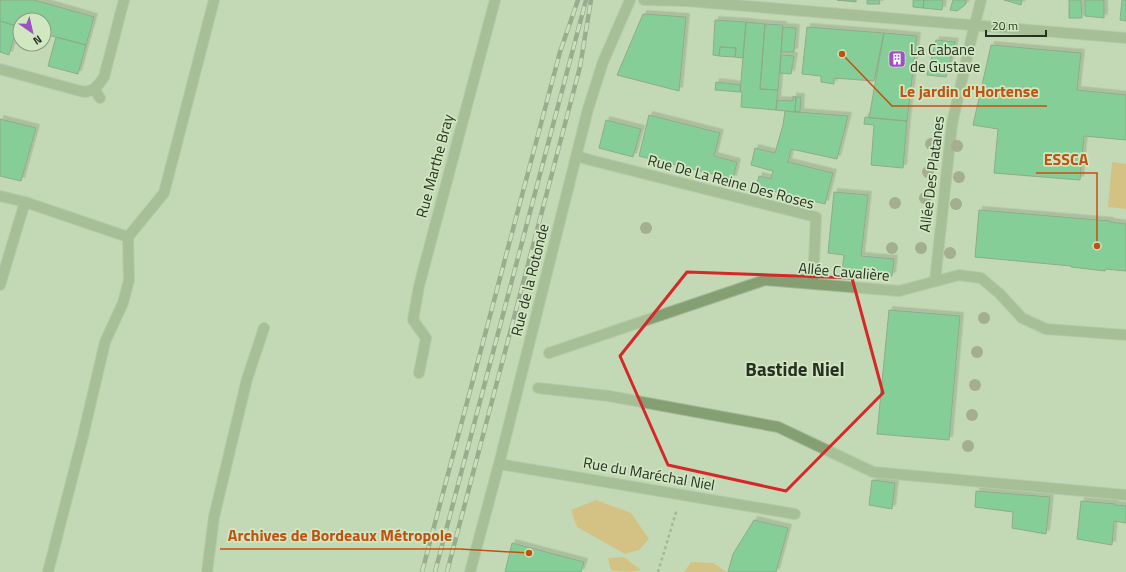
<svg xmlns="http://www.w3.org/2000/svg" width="1126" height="572" font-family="'Titillium Web',sans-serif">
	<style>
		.green { fill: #e8a749 }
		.building { fill: #3bc173; stroke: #50735a; filter: url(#shadow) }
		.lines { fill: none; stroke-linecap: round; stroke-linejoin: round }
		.lane-casing { stroke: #a4b798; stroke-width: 12 }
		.street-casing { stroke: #a4b798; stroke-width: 12 }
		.path { stroke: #809076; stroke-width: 2.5; stroke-dasharray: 3 3; stroke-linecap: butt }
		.lane { stroke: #84a072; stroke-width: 10 }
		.street { stroke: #84a072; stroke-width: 10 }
		.rail-casing { stroke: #697760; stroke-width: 4.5 }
		.rail { stroke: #d0e7c2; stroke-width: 3; stroke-dasharray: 9; stroke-linecap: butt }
		.tree { fill: #7c7d62 }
		.marked { fill: none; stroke: #d62828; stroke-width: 3; stroke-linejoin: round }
		.labels { text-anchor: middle; stroke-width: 3.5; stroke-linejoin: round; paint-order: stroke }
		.poi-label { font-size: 15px; fill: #283022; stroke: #d0e7c2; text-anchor: start }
		.street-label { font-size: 15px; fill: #283022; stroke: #d0e7c2 }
		.district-label { font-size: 19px; font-weight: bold; fill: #283022; stroke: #d0e7c2 }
		.leader { fill: none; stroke: #c25110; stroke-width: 1.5 }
		.callout-dot { fill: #c25110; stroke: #d0e7c2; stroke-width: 1.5 }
		.callout-label { font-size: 16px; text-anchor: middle; font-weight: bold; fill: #c25110; stroke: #d0e7c2; stroke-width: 3.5; stroke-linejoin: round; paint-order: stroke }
	</style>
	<defs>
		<filter id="shadow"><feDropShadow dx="3.5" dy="-3.5" stdDeviation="0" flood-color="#0004"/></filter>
	</defs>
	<rect width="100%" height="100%" fill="#c3d9b5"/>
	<path class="green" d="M1112,162l14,2v45l-18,-2z
		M596,500l35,13 18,26 -10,11 -14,4 -48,-27 -6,-17z
		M624,557l17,13c-8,2 -21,2 -30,0l-3,-12z
		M691,562l22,1 14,9h-43z"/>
	<path class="building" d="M0,0h34l60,17 -8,28 -42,-11v-14h-24v7l-20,-6z
		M837,0h19v2z
		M867,0h12l1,4h-13z
		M913,0h11l-1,8 -10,-1z
		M924,0h19l-1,10 -19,-2z
		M953,0h13l-1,5 -8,6 -7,-1z
		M1004,0h18l-1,5z
		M1069,0h12l1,18h-13z
		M1085,0h19v18l-19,-2z
		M1122,0h4v21l-6,-1z
		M643,14l43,3 -7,74 -62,-16z
		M715,20l31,2 -3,36 -8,-1 1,-9 -16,-1 -1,9 -6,-1z
		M0,21l17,5 -8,29 -9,-3z
		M746,22l19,2 -5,65 18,1 -2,20 -35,-3 1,-15h-2z
		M765,24l18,1 -5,65 -18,-1z
		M783,27l13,1 -2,24h-13z
		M807,27l77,6 -10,48 -40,-3v6l-13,-2v-6l-19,-2z
		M884,33l33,3 -10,85 -38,-3z
		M56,37l30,8 -8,29 -30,-8z
		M936,40l19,2 -9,35 -19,-2z
		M991,45l90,8 -4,37 49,5v45l-42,-4 -4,44 -86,-7 4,-44 -25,-4z
		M720,47l16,1 -1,9 -16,-1z
		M781,55l13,1 -3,18 -11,-1z
		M716,82l25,3 -1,7 -25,-2z
		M793,96l3,1 -1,15 -19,-2 1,-10 16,1z
		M796,97h5l-1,15h-5z
		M785,111l63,5 -11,43 -46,-10 -3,13 45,11 -8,31 -69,-17 3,-11 12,3 2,-8 -22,-6 4,-17 20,5 8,-28z
		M649,115l71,18 -6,23 23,6 -4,17 -94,-23z
		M865,117l42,4 -4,47 -32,-3 3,-40 -10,-1z
		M0,119l36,9 -15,53 -21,-5z
		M606,120l35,9 -8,28 -34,-9z
		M834,192l34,3 -7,61 33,3 -2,17 -50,-5 2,-16 -16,-2z
		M979,210l131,11v1l16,2v47l-21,-2v2l-34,-4v-1l-96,-9z
		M889,310l71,6 -11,124 -72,-6z
		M872,480l23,3 -3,26 -23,-4z
		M976,491l74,6 -4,37 -34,-6 1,-16 -38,-5z
		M1081,501l34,3v1l11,1v17l-12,-2 -2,24 -35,-6z
		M754,520l34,8 -12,44h-48l5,-18z
		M512,543l72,19 -3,10h-76z"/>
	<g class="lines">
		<defs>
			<path id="lane" d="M0,69l80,22 6,1 8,-3 6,9
				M0,196l25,6 103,35 36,-44 50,-193
				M0,285l25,-83
				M48,572l35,-136 22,-94 18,-39 6,-23 -1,-43"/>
			<path id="street" d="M644,0l42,1 440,37
				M94,89l5,-5 5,-7 20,-77
				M577,156l13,4 226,57 -3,67
				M935,281l17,-157 18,-80 11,-44
				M549,353l216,-73 134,11 60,-16 22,3 19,16 22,24 24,11 80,6
				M419,373l7,-35 -13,-18 6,-34 76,-286
				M538,388l71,8 169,31 95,45 253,23
				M499,464l296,50
				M207,572l7,-55 33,-138 17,-51
				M470,572l29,-108 89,-355 15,-47 27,-62"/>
		</defs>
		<use href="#lane" class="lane-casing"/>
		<use href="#street" class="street-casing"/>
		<path class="path" d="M658,572l19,-63"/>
		<use href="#lane" class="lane"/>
		<use href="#street" class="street"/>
		<defs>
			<path id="rail" d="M422,572l138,-520 18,-52
				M435,572l151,-572
				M447,572l133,-505 11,-67"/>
		</defs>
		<use href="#rail" class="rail-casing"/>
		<use href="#rail" class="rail"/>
	</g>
	<g class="tree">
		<circle cx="931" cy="144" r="6"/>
		<circle cx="957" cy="146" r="6"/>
		<circle cx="928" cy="172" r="6"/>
		<circle cx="959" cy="177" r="6"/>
		<circle cx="925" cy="198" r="6"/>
		<circle cx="895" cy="203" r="6"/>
		<circle cx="956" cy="204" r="6"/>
		<circle cx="646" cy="228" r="6"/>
		<circle cx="892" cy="248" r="6"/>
		<circle cx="921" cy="248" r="6"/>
		<circle cx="950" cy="253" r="6"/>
		<circle cx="984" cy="318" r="6"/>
		<circle cx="977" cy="352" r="6"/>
		<circle cx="975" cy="385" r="6"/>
		<circle cx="972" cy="415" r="6"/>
		<circle cx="968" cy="446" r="6"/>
	</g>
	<path d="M0 0H1126V572H0ZM687,272l165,6 31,115 -97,98 -118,-26 -48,-109z" fill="#c3d9b5" fill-opacity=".55" fill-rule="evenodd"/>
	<path class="marked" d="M687,272l165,6 31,115 -97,98 -118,-26 -48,-109z"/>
	<defs>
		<symbol id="building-square" viewBox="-11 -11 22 22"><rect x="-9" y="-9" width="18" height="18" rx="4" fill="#9e51c3" stroke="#d0e7c2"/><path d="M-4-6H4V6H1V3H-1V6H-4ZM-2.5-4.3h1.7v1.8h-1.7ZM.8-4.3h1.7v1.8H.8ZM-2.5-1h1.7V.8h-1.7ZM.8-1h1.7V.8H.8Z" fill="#fff"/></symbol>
	</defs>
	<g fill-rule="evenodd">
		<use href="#building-square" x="887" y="49" width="20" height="20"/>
	</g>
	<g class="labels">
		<g class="poi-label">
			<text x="910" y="55">La Cabane<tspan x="910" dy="17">de Gustave</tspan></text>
		</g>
		<g class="street-label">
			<text transform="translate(435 166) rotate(-75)" y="5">Rue Marthe Bray</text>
			<text transform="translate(932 174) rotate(-83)" y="5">Allée Des Platanes</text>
			<text transform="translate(731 182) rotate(15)" y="5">Rue De La Reine Des Roses</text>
			<text transform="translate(844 272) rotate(5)" y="5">Allée Cavalière</text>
			<text transform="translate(530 280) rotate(-76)" y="5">Rue de la Rotonde</text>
			<text transform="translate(649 474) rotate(10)" y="5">Rue du Maréchal Niel</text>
		</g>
		<g class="district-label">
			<text x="795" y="376">Bastide Niel</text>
		</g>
	</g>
	<path class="leader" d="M842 54L892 106H1047M1097 246L1097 173H1036M529 553L460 549H220"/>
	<g class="callout-dot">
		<circle cx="842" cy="54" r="4"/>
		<circle cx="1097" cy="246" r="4"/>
		<circle cx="529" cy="553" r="4"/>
	</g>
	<g class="callout-label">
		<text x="969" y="97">Le jardin d'Hortense</text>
		<text x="1066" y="165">ESSCA</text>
		<text x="340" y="541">Archives de Bordeaux Métropole</text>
	</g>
	<g transform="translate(32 32) rotate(146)"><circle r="19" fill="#d0e7c2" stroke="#8d9e82"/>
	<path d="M0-3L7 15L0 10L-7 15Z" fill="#9e51c3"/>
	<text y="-6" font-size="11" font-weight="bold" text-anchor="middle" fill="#283022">N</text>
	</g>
	<path d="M986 30v6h60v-6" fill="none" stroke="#283022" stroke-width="2"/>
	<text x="992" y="30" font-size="12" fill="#283022" stroke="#d0e7c2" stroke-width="3" paint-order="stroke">20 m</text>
</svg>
